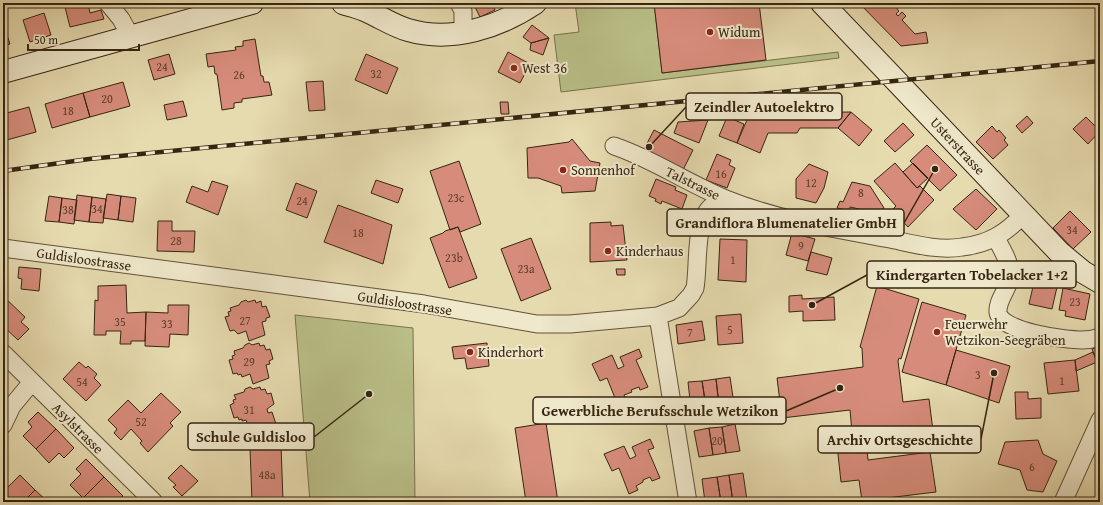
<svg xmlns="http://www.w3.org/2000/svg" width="1103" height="505" font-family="'Gentium Book Plus',serif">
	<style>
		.green { fill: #b9be87; stroke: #78724c }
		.building { fill: #d78c7b; stroke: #362512 }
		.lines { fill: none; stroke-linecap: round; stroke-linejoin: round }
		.minor-casing { stroke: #625239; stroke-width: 19 }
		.secondary-casing { stroke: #362512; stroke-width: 24 }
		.minor { stroke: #efe8cb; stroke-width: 17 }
		.secondary { stroke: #efe8cb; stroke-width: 22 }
		.rail-casing { stroke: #362512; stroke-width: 4.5 }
		.rail { stroke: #efe8cb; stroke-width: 3; stroke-dasharray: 9; stroke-linecap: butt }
		.poi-dot { fill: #8f2418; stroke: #efe8cb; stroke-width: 1.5 }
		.labels { text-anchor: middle; stroke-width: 4; stroke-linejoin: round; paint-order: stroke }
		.number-label { font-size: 12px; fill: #5e3f2c }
		.poi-label { font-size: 14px; fill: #362512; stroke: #efe8cb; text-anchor: start }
		.street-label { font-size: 14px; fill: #362512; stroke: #efe8cb }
		.leader { fill: none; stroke: #362512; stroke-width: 1.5 }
		.callout-dot { fill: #362512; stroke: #efe8cb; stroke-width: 1.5 }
		.callout { fill: #efe8cb; stroke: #362512; stroke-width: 1.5 }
		.callout-label { font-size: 15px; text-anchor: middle; font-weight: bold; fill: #362512 }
	</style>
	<rect width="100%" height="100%" fill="#e6dbaf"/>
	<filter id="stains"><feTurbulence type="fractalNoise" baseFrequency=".005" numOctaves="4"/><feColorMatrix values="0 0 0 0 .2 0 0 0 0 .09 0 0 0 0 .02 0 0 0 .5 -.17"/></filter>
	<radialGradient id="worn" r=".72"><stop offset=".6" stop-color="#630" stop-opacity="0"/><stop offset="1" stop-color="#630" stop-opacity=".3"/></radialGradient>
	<path class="green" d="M575,3h79l8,70 176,-21 1,6 -278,34 -7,-57 25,-3z
		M295,315l118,13 2,174h-105z"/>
	<path class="building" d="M79,3h9l2,10 11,-3 3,9 -34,8 -5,-20z
		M473,3h19l3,7 -15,7z
		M654,3h105l7,57 -104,13z
		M859,3h27l3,3 3,-3 7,8 -3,3 2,2 4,-4 4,4 -4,4 13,14 11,-2 2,11 -27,3z
		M44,13l7,22 -21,7 -7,-22z
		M3,23l7,21 -7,2z
		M532,25l17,13 -18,5 -8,-6z
		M549,38l-6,17 -13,-5 1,-7z
		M255,39l6,37h2l1,6h5l3,13 -30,4v3l-8,1v5l-12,2 -5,-36h-2l-1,-8 -6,1 -2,-13 30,-4 -1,-3 8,-1v-5z
		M508,52l22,12 -10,19 -22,-11z
		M169,54l6,20 -21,6 -6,-20z
		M366,54l32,14 -11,26 -32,-14z
		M323,81l2,29 -16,1 -3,-29z
		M123,82l7,24 -40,11 -7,-24z
		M83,93l7,24 -38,11 -7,-24z
		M183,101l4,15 -20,4 -3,-15z
		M500,102h8l1,12h-8z
		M29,107l7,25 -33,9v-27z
		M851,112l-13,16h-38l-3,5h-29l-8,20 -23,-10 13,-30z
		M851,112l21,18 -13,16 -21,-18z
		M1027,116l6,7 -11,10 -6,-7z
		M727,117l17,7 -7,19 -18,-7z
		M1086,117l14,14 -12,13 -15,-15z
		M708,120l-9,23 -25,-10 4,-11z
		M903,123l11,12 -19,17 -11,-11z
		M992,126l5,6 2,-2 7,8 -2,2 4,5 -15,14 -17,-17z
		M654,130l39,20 -11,22 -39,-21z
		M572,139l18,22 10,2 -5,28 -33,2 -1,-7 -23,-8h-10l-1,-30 42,-6z
		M927,145l30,30 -17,16 -30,-30z
		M717,154l14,6 -2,5 6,3 -8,20 -21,-8z
		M459,161l22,63 -21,8 -2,-5 -8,3 -20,-59z
		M895,163l22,25 3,-2 14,14 -26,27 -16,-17 4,-4 -22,-25z
		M913,163l15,15 -11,10 -14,-16z
		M809,164l19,8 -4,16 -8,15 -20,-5v-19z
		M656,179l20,8 -1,3 12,5 -5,14 -20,-8 -1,3 -6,-3 1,-2 -7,-3z
		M376,180l27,9 -5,14 -27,-10z
		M212,181l16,5 -10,29 -32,-13 6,-16 16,6z
		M852,182l18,4 14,22 -7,5 -27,-6 -1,4 -12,-3 3,-7 3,1z
		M296,183l21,8 -10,27 -21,-8z
		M976,189l21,20 -21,21 -23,-21z
		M107,194l14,2 -3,24 -15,-2z
		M77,195l15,2 -3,25 -15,-2z
		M49,196l13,2 -3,24 -14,-1z
		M121,196l15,2 -3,24 -15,-2z
		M92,197l14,2 -3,24 -14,-1z
		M62,198l15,2 -3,24 -15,-2z
		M338,205l54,20 -9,39 -59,-22z
		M1070,211l21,21 -18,17 -20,-21z
		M158,221h14v10h23l-1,21 -37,-1z
		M611,222v4l12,-1 4,35 -37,2v-39z
		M458,227l19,51 -28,10 -19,-50 13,-5 2,-2z
		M792,233l23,6 -7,22 -22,-6z
		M531,238l20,51 -30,12 -20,-52z
		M720,239l27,1 -1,42 -28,-2z
		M811,252l21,6 -5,17 -21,-5z
		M19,267l22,2 -2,22 -18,-2 1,-10 -4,-1z
		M616,269h9v6h-8z
		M1034,282l23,5 -5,22 -23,-5z
		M126,285l1,28 19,-1 -1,29h-14v3h-11l1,-13h-15v4h-12l1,-35 3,1v-15z
		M877,286l42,13 -18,60 -2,-1 -1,3 5,41 26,-3 4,32 -30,3 -18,6 -19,-1 2,21 62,-8 6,40 -74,9 -3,-21 -18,2 -4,-37 16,-2 -3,-33 -68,8 -5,-40 86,-11 -1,-19 -2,-1z
		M1063,288l27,6 -5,26 -20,-4 1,-5 -7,-1z
		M802,295v4l32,-2 1,23 -32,1v-10l-14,1v-16z
		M3,296l22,21 -4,5 8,7 -11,11 -15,-14z
		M246,300l2,2 7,-2 1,3 5,-2 1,6 4,-1 4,11 -4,1v3l-4,1 3,13 -16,6 -3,-10 -8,3 -4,-4 -4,1 -5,-14 4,-1 -1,-4 3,-1 -1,-3 9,-3 2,-3z
		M922,302l44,13 -20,70 -44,-13z
		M168,305h21l-1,30 -18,-1 -1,13 -24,-1 1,-34 22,1z
		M741,314l2,29 -25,2 -2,-29z
		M702,321l3,19 -27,4 -2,-19z
		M249,343l3,2 7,-2 1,3 4,-1 2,5 4,-1 3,10 -4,2 1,3 -4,1 3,13 -16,6 -3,-10 -8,3 -1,-3 -3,1 -1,-2 -4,1 -4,-14 4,-1 -1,-3 3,-1 -1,-4 9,-3 2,-3z
		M487,343l2,23 -22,3 -2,-11 -11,1 -2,-12z
		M1100,346v15l-3,1 -5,-13z
		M639,349l3,8 -6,3 12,27 -8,3 -1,-3 -8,3 1,2 -8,3 2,5 -9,3 -10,-25 -7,3 -8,-17 20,-9 6,14 6,-3 -4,-9z
		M956,350l54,16 -11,37 -53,-18z
		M1093,352l4,10 -21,9 -1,-11z
		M1075,360l4,31 -31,3 -4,-31z
		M79,362l7,6 2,-2 9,8 -3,4 7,7 -15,16 -23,-22z
		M730,377l4,27 -15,1 -3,-26z
		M716,379l3,26 -13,2 -4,-26z
		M702,381l4,26 -15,2 -3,-27z
		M250,387l3,2 7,-2 1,3 4,-1 2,5 4,-1 3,11 -7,5 1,4 4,-1 4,12 -19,7 -1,-3 -6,2 -4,-10 -4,1v-2l-3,1 -1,-3 -4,1 -4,-13 4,-2 -1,-3 3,-1 -2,-4 10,-3 1,-3z
		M1015,392h13v7l13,-1v20l-25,1z
		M161,393l20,19 -11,11 3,3 -25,26 -8,-9 2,-2 -11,-12 -10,11 -7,-7 3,-4 -9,-9 20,-20 13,13z
		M38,412l18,17 -20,20 -13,-13 9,-9 -4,-5z
		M546,423l12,79h-32l-11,-74z
		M735,424l5,27 -14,2 -4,-26z
		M722,427l4,26 -13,2 -4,-27z
		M709,428l4,27 -14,2 -5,-26z
		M56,429l18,19 -10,10 -5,-5 -10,10 -13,-14z
		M650,439l4,9 -6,2 12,28 -8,3 -2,-4 -7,3v2l-7,4 2,4 -9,4 -10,-26 -7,3 -8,-17 20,-8 6,13 6,-3 -4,-9z
		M1038,440l5,14 14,7 -14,31 -16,-2 -7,-20 -22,-6 7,-22z
		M266,445h15l2,56 -31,1 -2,-54h16z
		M86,459l18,18 -21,21 -13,-13 11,-11 -5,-5z
		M181,465l17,16 -16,15 -9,-9 3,-2 -8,-7z
		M743,473l4,27 -14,2 -4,-27z
		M20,475l15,15 -12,12h-20v-10z
		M729,475l4,27h-12l-4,-25z
		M104,477l19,19 -7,6h-29l-4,-4z
		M717,477l4,25h-16l-3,-23z
		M35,490l12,11 -24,1z"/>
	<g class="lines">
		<defs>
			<path id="minor" d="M108,3l13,16 10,18
				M459,3l4,8v22
				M614,146c39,13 73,37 112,53 52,21 109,30 164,40 24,5 48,12 72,8 27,-3 44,-14 62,-33
				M996,238c5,10 15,25 14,37 0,13 -13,24 -12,37 2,20 68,28 84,28 6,0 12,-1 18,-3
				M3,248l421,56 113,20h33l88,-8 21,-8 12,-13 4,-7c4,-22 -1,-68 17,-82 4,-3 11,-4 15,-6
				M658,316l30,186
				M3,353l151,149
				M3,425l9,-19 20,-24
				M1063,502l37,-82"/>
			<path id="secondary" d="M343,3c9,3 18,5 26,9 13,6 25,14 39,18 44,13 91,-3 127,-27
				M822,3l238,250 23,19 17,10
				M3,72l249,-69"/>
		</defs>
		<use href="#minor" class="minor-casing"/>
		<use href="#secondary" class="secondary-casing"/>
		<use href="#minor" class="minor"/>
		<use href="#secondary" class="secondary"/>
		<defs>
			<path id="rail" d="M3,171l86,-12 1011,-98"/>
		</defs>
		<use href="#rail" class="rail-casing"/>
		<use href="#rail" class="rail"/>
	</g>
	<g class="poi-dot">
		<circle cx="710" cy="32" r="4"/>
		<circle cx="514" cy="68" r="4"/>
		<circle cx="563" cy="170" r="4"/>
		<circle cx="608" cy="251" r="4"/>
		<circle cx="937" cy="332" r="4"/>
		<circle cx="470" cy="352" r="4"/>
	</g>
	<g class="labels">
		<g class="number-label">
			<text x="162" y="71">24</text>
			<text x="376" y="78">32</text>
			<text x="239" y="79">26</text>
			<text x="107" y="103">20</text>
			<text x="68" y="115">18</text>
			<text x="721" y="178">16</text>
			<text x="811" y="187">12</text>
			<text x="861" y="197">8</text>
			<text x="456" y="202">23c</text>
			<text x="302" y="205">24</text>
			<text x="97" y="213">34</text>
			<text x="68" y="214">38</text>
			<text x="1072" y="234">34</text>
			<text x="358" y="237">18</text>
			<text x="176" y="245">28</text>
			<text x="801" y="250">9</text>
			<text x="454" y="262">23b</text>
			<text x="733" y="264">1</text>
			<text x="526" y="273">23a</text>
			<text x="1075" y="306">23</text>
			<text x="245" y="325">27</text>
			<text x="120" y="326">35</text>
			<text x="167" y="328">33</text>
			<text x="730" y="334">5</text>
			<text x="690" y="337">7</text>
			<text x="249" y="366">29</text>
			<text x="978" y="379">3</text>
			<text x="1062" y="385">1</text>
			<text x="82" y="386">54</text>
			<text x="249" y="414">31</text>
			<text x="141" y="426">52</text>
			<text x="717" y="445">20</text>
			<text x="1032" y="471">6</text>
			<text x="267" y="479">48a</text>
		</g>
		<g class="poi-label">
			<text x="718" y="37">Widum</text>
			<text x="522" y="73">West 36</text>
			<text x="571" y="175">Sonnenhof</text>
			<text x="616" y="256">Kinderhaus</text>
			<text x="945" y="329">Feuerwehr<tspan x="945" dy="16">Wetzikon-Seegräben</tspan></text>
			<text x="478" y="357">Kinderhort</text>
		</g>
		<g class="street-label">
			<text transform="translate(958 146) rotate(47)" y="5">Usterstrasse</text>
			<text transform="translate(693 183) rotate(26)" y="5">Talstrasse</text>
			<text transform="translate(84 259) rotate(8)" y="5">Guldisloostrasse</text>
			<text transform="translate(405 303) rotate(9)" y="5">Guldisloostrasse</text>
			<text transform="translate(78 428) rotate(45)" y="5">Asylstrasse</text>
		</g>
	</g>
	<path class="leader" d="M649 147L686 107M935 169L904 223M812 305L867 275M840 388L786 411M369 394L314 437M994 373L981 439"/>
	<g class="callout-dot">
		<circle cx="649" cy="147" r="4"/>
		<circle cx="935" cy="169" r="4"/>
		<circle cx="812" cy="305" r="4"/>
		<circle cx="840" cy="388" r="4"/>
		<circle cx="369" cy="394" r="4"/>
		<circle cx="994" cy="373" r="4"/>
	</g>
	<g class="callout">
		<rect x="686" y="93" width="156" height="27" rx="4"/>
		<rect x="667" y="209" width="237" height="27" rx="4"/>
		<rect x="867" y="261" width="209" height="27" rx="4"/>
		<rect x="533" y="397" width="253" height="27" rx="4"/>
		<rect x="188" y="423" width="126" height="27" rx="4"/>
		<rect x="818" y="426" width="163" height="27" rx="4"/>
	</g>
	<g class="callout-label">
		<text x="764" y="112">Zeindler Autoelektro</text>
		<text x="786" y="228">Grandiflora Blumenatelier GmbH</text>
		<text x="972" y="280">Kindergarten Tobelacker 1+2</text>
		<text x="660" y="416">Gewerbliche Berufsschule Wetzikon</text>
		<text x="251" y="442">Schule Guldisloo</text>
		<text x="900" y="445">Archiv Ortsgeschichte</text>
	</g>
	<rect width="1103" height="505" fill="none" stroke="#e6dbaf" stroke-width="16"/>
	<rect x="4" y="4" width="1095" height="497" fill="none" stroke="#362512" stroke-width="2"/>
	<rect x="8" y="8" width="1087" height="489" fill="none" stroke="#362512"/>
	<path d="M28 44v6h111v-6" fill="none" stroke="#362512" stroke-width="2"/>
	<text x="34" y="44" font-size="12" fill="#362512" stroke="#efe8cb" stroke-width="3" paint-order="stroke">50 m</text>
	<rect width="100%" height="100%" filter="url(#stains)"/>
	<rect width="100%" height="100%" fill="url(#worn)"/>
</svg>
